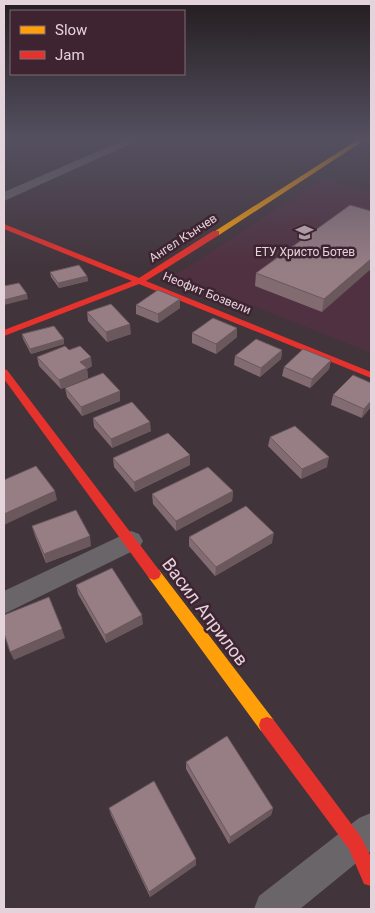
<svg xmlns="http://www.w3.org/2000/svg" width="375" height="913" font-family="Roboto,sans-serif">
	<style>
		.built { fill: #503141 }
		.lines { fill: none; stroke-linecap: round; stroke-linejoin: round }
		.street { fill: #6a6569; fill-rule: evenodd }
		.slow { fill: #ff9f0a; fill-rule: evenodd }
		.jam { fill: #e5322d; fill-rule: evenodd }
		.wall { fill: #826c72 }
		.shaded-wall { fill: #6a585d }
		.building { fill: #977e85; stroke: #6a585d }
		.labels { text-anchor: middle; stroke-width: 5; stroke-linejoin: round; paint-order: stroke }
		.far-street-label { font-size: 12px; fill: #e5d3db; stroke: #3e2431 }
		.far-poi-label { font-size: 12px; fill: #e5d3db; stroke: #3e2431 }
		.near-street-label { font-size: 18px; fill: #e5d3db; stroke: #3e2431 }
	</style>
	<rect width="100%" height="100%" fill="#42343b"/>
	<path class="built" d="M324,179l47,13v161l-196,-78z"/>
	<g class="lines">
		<path class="street" d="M126,139h15l-137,62v-9z
			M131,531l8,3 4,7 -4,7 -135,66v-23z
			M371,813v38l-71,58h-46l5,-13 100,-78z"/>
		<path class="slow" d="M359,139h7l-147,96 -7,-2z
			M154,568l5,2 114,149 2,6 -2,6 -6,2 -6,-2 -112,-153 -2,-4 2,-4z"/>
		<path class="jam" d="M4,224l135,54 74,-47h6v4l-73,46 225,91v6l-232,-94 -135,52v-6l128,-49 -128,-52z
			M4,369l3,1 152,200 2,4 -2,4 -5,2 -5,-2 -145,-199z
			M267,717l6,2 88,118 10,20v29l-7,-2 -15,-35 -88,-118 -2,-6 2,-6z"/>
	</g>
	<path class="wall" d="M371,211l-49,101 -67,-26 1,-13z
		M50,272l37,4 1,5 -29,7 -8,-11z
		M180,299v9l-22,15 -22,-9v-9z
		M87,312l44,22 -24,8 -19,-21z
		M237,328v9l-21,17 -24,-11v-10z
		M22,334l42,5v5l-33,10 -8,-15z
		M69,350l23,16 -5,3 1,9 -27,11 -22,-23 -2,-9z
		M282,350l-1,9 -21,18 -26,-12 1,-9z
		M331,360l-2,9 -19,19 -28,-12 2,-9z
		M371,383l-9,35 -31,-13 2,-10z
		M65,388l55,3v10l-38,15 -15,-19z
		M93,418l58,13 -39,17 -18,-21z
		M270,437l57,30 -26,12 -33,-33z
		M190,455v10l-55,27 -21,-25 -1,-9z
		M233,491l-1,10 -56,30 -23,-27 -1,-10z
		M32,526l59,20 -45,17 -11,-27z
		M189,537l83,6 -57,33 -26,-30z
		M76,585l67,39 -37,19 -28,-49z
		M186,762l87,46 -2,7 -42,29 -43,-75z
		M109,808l87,57 -46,32 -39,-82z"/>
	<path class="shaded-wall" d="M371,259v10l-49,43 2,-13z
		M87,276l1,5 -29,7 -1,-5z
		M27,294l1,5 -24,6v-5z
		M180,299v9l-22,15v-9z
		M130,324l1,10 -24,8 -1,-10z
		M237,328v9l-21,17v-10z
		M64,339v5l-33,10 -1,-5z
		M282,350l-1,9 -21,18 1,-9z
		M91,357l1,9 -5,3 1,9 -27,11 -2,-9 21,-18z
		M331,360l-2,9 -19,19 2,-9z
		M120,391v10l-38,15 -1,-9z
		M371,401v6l-9,11 2,-9z
		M150,422l1,9 -39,17 -1,-9z
		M190,455v10l-55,27 -1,-10z
		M329,457l-2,10 -26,12 1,-10z
		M55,491l2,9 -53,25v-11z
		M233,491l-1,10 -56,30v-10z
		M274,533l-2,10 -57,33 1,-9z
		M90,536l1,10 -45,17 -2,-9z
		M142,615l1,9 -37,19 -1,-8z
		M62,629l3,9 -51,22 -4,-8z
		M273,808l-2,7 -42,29 1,-7z
		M196,859v6l-46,32 -1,-5z"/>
	<path class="building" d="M350,205l21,6v48l-47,40 -68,-26z
		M79,265l8,11 -29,7 -8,-11z
		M19,283l8,11 -23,6v-14z
		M158,290l22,9 -22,15 -22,-9z
		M111,304l19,20 -24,8 -19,-20z
		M213,318l24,10 -21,16 -24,-11z
		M54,326l10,13 -34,10 -8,-15z
		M256,339l26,11 -21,18 -26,-12z
		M65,346l4,4 11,-4 11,11 -11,5 7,6 -28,12 -22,-23z
		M303,349l28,11 -19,19 -28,-12z
		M103,373l17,18 -39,16 -16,-19z
		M353,375l18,8v18l-7,8 -31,-14z
		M132,402l18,20 -39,17 -18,-21z
		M295,426l34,31 -27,12 -32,-32z
		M168,433l22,22 -56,27 -21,-24z
		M36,466l19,25 -51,23v-34z
		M208,467l25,24 -57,30 -24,-27z
		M246,506l28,27 -58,34 -27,-30z
		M76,510l14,26 -46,18 -12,-28z
		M112,568l30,47 -37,20 -29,-50z
		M49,597l13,32 -52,23 -6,-19v-18z
		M227,736l46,72 -43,29 -44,-75z
		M154,781l42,78 -47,33 -40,-84z"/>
	<linearGradient id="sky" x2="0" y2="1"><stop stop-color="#241d20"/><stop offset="0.52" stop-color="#545060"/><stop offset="1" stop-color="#545060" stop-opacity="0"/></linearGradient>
	<rect width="375" height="267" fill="url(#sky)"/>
	<defs>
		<symbol id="school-bare" viewBox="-9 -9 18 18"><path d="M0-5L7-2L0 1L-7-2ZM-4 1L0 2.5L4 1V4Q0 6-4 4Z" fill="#ac9ba3" stroke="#3e2431" stroke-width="2.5" paint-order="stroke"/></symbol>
	</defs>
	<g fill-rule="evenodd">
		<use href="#school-bare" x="292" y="220" width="25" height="25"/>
	</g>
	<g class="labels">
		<g class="far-street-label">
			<text transform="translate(183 238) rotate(-33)" y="4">Ангел Кънчев</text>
			<text transform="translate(207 293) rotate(22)" y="4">Неофит Бозвели</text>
		</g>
		<g class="far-poi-label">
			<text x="305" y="256">ЕТУ Христо Ботев</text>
		</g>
		<g class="near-street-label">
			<text transform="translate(205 612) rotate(53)" y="6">Васил Априлов</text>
		</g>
	</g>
	<rect width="375" height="913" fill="none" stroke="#e5d3db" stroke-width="10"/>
	<rect x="10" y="10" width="175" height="65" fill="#3e2431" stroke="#816a75"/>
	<rect x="20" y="26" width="25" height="8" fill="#ff9f0a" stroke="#816a75"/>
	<text x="55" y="35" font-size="15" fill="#e5d3db">Slow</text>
	<rect x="20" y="51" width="25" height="8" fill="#e5322d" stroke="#816a75"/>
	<text x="55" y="60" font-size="15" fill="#e5d3db">Jam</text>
</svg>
